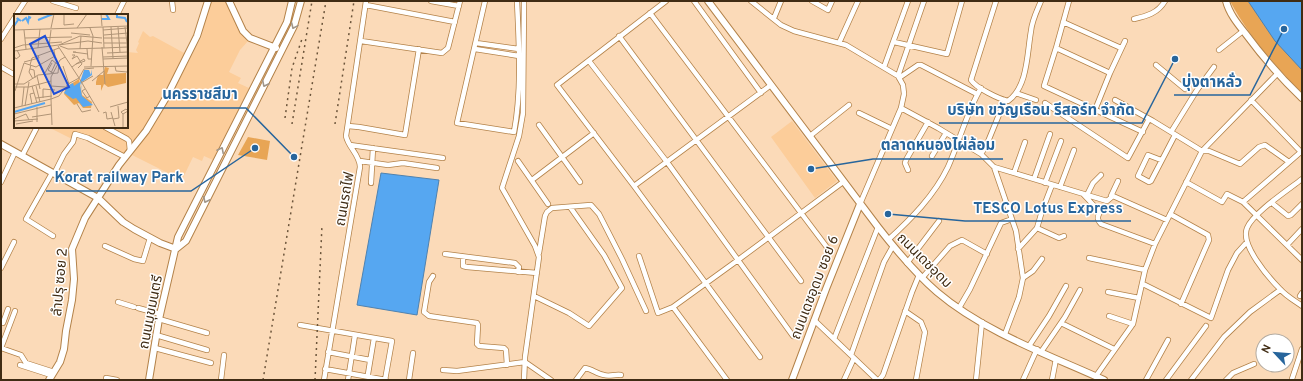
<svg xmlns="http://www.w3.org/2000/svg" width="1303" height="381" font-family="Overpass,'Noto Sans Thai',sans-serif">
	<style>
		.built { fill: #fccd9a }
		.green { fill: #e8a555 }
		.water { fill: #56a7f1; stroke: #4f82af }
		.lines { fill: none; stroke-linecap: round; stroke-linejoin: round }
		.street-casing { stroke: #b38249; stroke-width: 6 }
		.secondary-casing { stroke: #b38249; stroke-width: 8 }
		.street { stroke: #fff; stroke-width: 4.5 }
		.secondary { stroke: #fff; stroke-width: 6 }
		.rail { stroke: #6c553b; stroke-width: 1.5; stroke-dasharray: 2 4; stroke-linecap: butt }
		.oneway { stroke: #a0968a }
		.labels { text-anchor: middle; stroke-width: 3; stroke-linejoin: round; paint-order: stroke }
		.street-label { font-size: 14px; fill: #402c14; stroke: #fff }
		.inset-river { fill: none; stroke: #56a7f1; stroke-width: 2 }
		.inset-road { fill: none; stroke: #b09476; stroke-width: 1 }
		.view { fill: #1d4ed8; fill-opacity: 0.15; stroke: #1d4ed8; stroke-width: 2 }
		.inset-edge { fill: none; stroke: #402c14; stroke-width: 2 }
		.leader { fill: none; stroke: #27659c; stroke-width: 1.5 }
		.callout-dot { fill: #27659c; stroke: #fff; stroke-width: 1.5 }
		.callout-label { font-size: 15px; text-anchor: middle; font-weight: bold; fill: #27659c; stroke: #fff; stroke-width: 3; stroke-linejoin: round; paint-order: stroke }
	</style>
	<rect width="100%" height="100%" fill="#fbdab8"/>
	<path class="built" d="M210,1h16l23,39 -9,10 -11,22 12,6 -3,5 11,5 -36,72 -9,-4 -2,5 -9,-4 -11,23 -50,-25 36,-54 33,-63z
		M143,31l7,6 3,-1 33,18 -25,48 -18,28 -19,25 -49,-24 -3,8 -24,-12h79v-75l11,1 -2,-3 3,-7 -1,-1z
		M792,121l45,60 -22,17 -44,-61z"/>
	<path class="green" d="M1230,1h72v92c-27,-27 -54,-58 -72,-92z
		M248,137l22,4 -3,19 -29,-5z"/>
	<path class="water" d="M1248,1h54v69l-27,-29z
		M381,173l58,7 -22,135 -60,-10z"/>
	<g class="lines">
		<defs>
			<path id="street" d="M53,1l23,7
				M172,1l1,9
				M431,1l28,5
				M485,1l-28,122 57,9c8,-43 5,-87 3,-131
				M666,1l-109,84 77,101 126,171
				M694,1l67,92
				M751,1l30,24 13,6 52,14 52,31 5,9 1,9 -3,14 -41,96
				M812,1l16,9 4,-9
				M996,1l-25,79c5,8 28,19 37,21 20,-14 19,-48 23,-70 1,-11 6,-20 10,-30
				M1069,1l-13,47 -12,38 99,46
				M366,5l89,17
				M650,13l179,237
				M16,15l9,-14
				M117,15l7,-14
				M774,18l7,-17
				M1134,19c13,-3 24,-6 31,-18
				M1063,22l58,26
				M619,36l182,245
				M1,39l14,-22
				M361,41l81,12 6,-5 12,-47
				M894,42l53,12 15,-53
				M476,43l43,6
				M839,43l19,-42
				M1056,48l54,25
				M475,49l44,7
				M1219,50l24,-19
				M589,61l78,101 71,98 105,-78
				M1156,65l29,24
				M1,67l14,8
				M884,67l24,-66
				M898,76l26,-75
				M899,78l19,-13h3l56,29
				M1016,93l20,7
				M1115,100l38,21 49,30h7l31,13 19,-17 6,-2 24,17
				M1251,100l50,52
				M1045,103l83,55 21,-39
				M901,108l37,20 43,26 13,13 22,64 7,47 -4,19 -14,37
				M1095,110l15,-37 15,-32
				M859,113l33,16
				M539,125l41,57
				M348,126l11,1 46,8 14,-86
				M105,127l22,12 2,2 1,10
				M1171,132l26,-42 17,-23
				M810,136l39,-31
				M350,145l93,13
				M981,154l6,-10 18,-44
				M22,156l15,-29
				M932,156l14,-23
				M1161,160l-13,-5 -10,21 11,6 2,-1 24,-46
				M360,161l28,4 15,-2 34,5
				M518,161l30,43
				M994,167l113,34 6,-5 54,24
				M908,170l-3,-7 1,-3 22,-38
				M52,173l-26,46 27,17
				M1014,173l11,-31
				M54,174l10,-20 9,-12 2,-8 13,4 37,19
				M1034,179l16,-45
				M1302,179c-14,11 -49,34 -55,49 -7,17 22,50 33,61 6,7 15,12 22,17
				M532,180l62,-47
				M1,182l14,-30
				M1186,182l36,20 5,-8 16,8 59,58
				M371,183l2,-35
				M1045,183l16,-42
				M634,186l137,-101
				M1060,187l14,-37
				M1083,194l17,18c-3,5 -3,8 1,12l54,20
				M1087,195l6,-12 8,-8
				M1111,196l7,-15
				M1243,202l59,-51
				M1272,203l16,13 3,-1 11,-11
				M1170,214l38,21 1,5 -28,64
				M1037,228l22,10 5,-2
				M888,240c23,-21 46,-44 60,-73 11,-24 19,-56 33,-79
				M1287,245l15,-16
				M105,246l29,13 9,2 7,-23
				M1018,249l19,-21 5,-17 10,-26
				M539,253l6,-37 2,-4 5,-4 39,-3 8,9 23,45 24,52
				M445,254l70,9 4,4 -1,5
				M639,256l19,57 15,-6
				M463,257v9l4,1 70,6
				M1089,258l56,12
				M907,263l32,-42
				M1,268l13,-26
				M433,276l-4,6 -5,30 5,4 48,7 1,2 -1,19 2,2 25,2 2,2 1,15
				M922,278l28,-32 12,-6 25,14
				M1023,278l10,-7 9,-12
				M1143,284l68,34 17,-48 9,-17 10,-11
				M1108,292l31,6
				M534,296l35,17 20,13 33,-38 -18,-33 -34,-48
				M1300,296l2,-3
				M118,302l16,5
				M138,308l22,6
				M959,308l11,-19 31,-66 11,-4
				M905,311l16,11 4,10 -9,48
				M1109,316l24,8
				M159,319l48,14
				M814,320l63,60
				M1,323h2l5,-14
				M1061,323l53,26
				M300,325l92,16 -7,39
				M156,335l51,15
				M834,339l44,-112
				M1029,346l20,-30 17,-30
				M1,348l20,7 5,8 28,9
				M1,348l14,-37
				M155,348l56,15
				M328,352l42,8
				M1041,352l24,-35 15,-27
				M851,355l33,-93 9,-16
				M20,365l31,10
				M325,369l61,11
				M443,370l14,1 68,-9 26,18
				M1096,376l37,-52 12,-54 10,-26 47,-93 75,-77
				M106,378l11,2
				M1292,379l10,-30
				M221,380l3,-25
				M324,380l36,-213c0,-12 -12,-20 -14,-31l20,-135
				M348,380l7,-45
				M367,380l7,-42
				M409,380l4,-27
				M524,380l1,-23 14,-100 -4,-11 -33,-58 17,-52 4,-23 1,-112
				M576,380l9,-12c7,1 12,6 19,7 5,2 11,-1 17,0
				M727,380l-54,-73 65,-47 55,76
				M844,380l10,-22
				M879,380l4,-5 29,-83 7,-17
				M976,380l6,-58
				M1023,380l14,-31
				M1052,380l4,-21
				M1146,380l22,-40
				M1166,380l40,-54
				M1191,380l33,-43 26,-25 30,-22
				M1226,380l7,-7 21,-9"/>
			<path id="secondary" d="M229,1l14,30 7,7 26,10
				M708,1l170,226c18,23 37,46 59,65 47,40 112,63 167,88
				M1226,1c3,12 11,22 19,32 17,23 36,45 57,65
				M1,144l97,54 25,24 11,7 26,14 16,6
				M176,249l10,-8 108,-215 7,-25
				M49,380l11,-18 4,-13 2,-18 6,-31 2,-21 -2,-30 13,-31 34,-53 27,-34 21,-35 30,-60 11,-35
				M149,380l10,-61 19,-82 109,-215 5,-21
				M792,380l34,-91 34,-85"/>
		</defs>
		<use href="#street" class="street-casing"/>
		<use href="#secondary" class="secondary-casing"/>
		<use href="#street" class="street"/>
		<use href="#secondary" class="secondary"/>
		<path class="rail" d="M285,118l7,-50 10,-29
			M292,124l20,-123
			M335,124l19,-123
			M263,380l63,-379
			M315,380l7,-155"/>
	</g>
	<defs><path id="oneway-chevron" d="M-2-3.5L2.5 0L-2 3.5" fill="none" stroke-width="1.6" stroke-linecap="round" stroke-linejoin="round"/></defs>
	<g class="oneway">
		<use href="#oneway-chevron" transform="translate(294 26) rotate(114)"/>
		<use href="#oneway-chevron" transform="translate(265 84) rotate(116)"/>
		<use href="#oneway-chevron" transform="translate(221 150) rotate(-63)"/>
		<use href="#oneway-chevron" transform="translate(206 200) rotate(116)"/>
	</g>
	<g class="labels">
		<g class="street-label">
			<text transform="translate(344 199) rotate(-80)" y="5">ถนนรถไฟ</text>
			<text transform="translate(925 260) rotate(45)" y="5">ถนนเดชอุดม</text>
			<text transform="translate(59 282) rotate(-85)" y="5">ลำปรุ ซอย 2</text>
			<text transform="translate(814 287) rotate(-69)" y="5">ถนนเดชอุดม ซอย 6</text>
			<text transform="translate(150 312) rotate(-79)" y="5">ถนนมุขมนตรี</text>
		</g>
	</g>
	<g transform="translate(14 14)">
		<rect width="114" height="114" fill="#fbdab8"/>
		<path d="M91,53l4,1 -2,6 19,-1v10l-18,4 -4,-3 -3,7v-6h-5v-3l2,-7h5zM65,65l3,16 10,7 -1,6h-8l-4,-5 -5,2 -10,-11 2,-7z" fill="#e8a555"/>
		<path d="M78,55v6l-10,7 -1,4 1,8 5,5 -5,-5 -1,-12 -1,4 2,10 11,9 -10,2 -7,-9 -3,1 -9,-6 5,-8 4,-2 1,3 6,-4 4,-12h5l2,5z" fill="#56a7f1"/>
		<path class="inset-river" d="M103,0v3l8,1 2,4M87,5h8l-3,-5M24,6l15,-6M8,7l4,-3 2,4 1,-5 2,1M0,12l4,-6 -1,-2 4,3M0,98l31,-9"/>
		<path class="inset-road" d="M50,0v11l10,-1M87,0l1,12M97,13l2,31M104,13l2,25M111,13l2,16M37,14l3,-14M63,14l51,-2M76,14l3,8 -2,30M0,16l63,-2 10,-14M10,16l2,19M89,16l25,-2M57,19l19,2M90,21l24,-2M11,24l47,-1M90,24h24M90,29h24M113,29l1,36M45,31l21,-9 22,2M35,32l2,-16M44,32l21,32 -11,6 -9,12 -8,3v-22l9,-17 5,-3M46,32l8,3 36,-1 -1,-21M88,33l1,12 25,-1M0,34l9,-3 39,-3M24,34l2,-19M90,34l24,-1M66,35l1,-13M73,35l1,10h4M0,37l74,-10 14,2M62,38h-3l15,2M93,39l21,-1M58,41h3l-3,4 5,-3 5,8 -4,4M0,42l2,3 4,-3 -3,-6M89,43l25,-1M89,45l2,25M10,48l15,-4 -1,-3M38,49l-4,7 5,3M16,51l2,-7 27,-10M17,51l-2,7 4,7M49,52l6,18M101,52l1,5 11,1M58,53l4,-3 8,-5 1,2 -9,3M70,53l44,-1M80,54l-10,1 -5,9 20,34M16,55l4,1 1,8M31,59l7,-13 5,4M37,59l5,-11M23,62l3,13M78,67l12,-10M67,69l12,-7M0,70h10l14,-9 20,-2 1,-9M18,72l5,17M22,72l4,16M37,72l14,1M0,73h15l22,-6M71,75l-3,2 5,7 3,-2M1,77l9,-28 12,4 19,-11 -1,-6M22,84l16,-2M29,84v-9l12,1M18,90l-2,-10 4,-1M63,90l5,8 9,-2M8,92l2,-19M11,92l4,-24M23,93v15M96,93l18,-5M0,94l37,-9 1,26M97,98l4,14M89,99l3,-1 1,7 6,-1M0,100l37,-9M18,103l19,-3M0,105l12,-5 3,6M99,105l6,-1 -1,-12M0,107l24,-2M2,110l17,-3M109,114v-14l-2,-2 5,-3 2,2 -5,3"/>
		<path class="view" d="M31,22l24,51 -15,7 -24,-50z"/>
		<rect width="114" height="114" class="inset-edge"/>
	</g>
	<path class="leader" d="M1284 29L1250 95H1174M294 157L246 108H154M1175 59L1142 123H939M811 169L873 159H1003M255 148L191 191H46M888 214L965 221H1131"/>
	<g class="callout-dot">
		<circle cx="1284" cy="29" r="4"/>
		<circle cx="294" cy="157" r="4"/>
		<circle cx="1175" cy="59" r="4"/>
		<circle cx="811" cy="169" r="4"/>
		<circle cx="255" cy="148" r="4"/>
		<circle cx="888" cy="214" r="4"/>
	</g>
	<g class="callout-label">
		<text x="1212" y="87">บุ่งตาหลั่ว</text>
		<text x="200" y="99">นครราชสีมา</text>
		<text x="1041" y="115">บริษัท ขวัญเรือน รีสอร์ท จำกัด</text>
		<text x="938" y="150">ตลาดหนองไผ่ล้อม</text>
		<text x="119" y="182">Korat railway Park</text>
		<text x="1048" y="213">TESCO Lotus Express</text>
	</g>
	<rect width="1303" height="381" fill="none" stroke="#402c14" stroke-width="4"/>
	<g transform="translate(1275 353) rotate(296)"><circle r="19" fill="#ffffff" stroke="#b3aba1"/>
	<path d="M0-3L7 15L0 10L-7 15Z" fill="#27659c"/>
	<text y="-6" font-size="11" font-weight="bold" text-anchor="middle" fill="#402c14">N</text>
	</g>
</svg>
